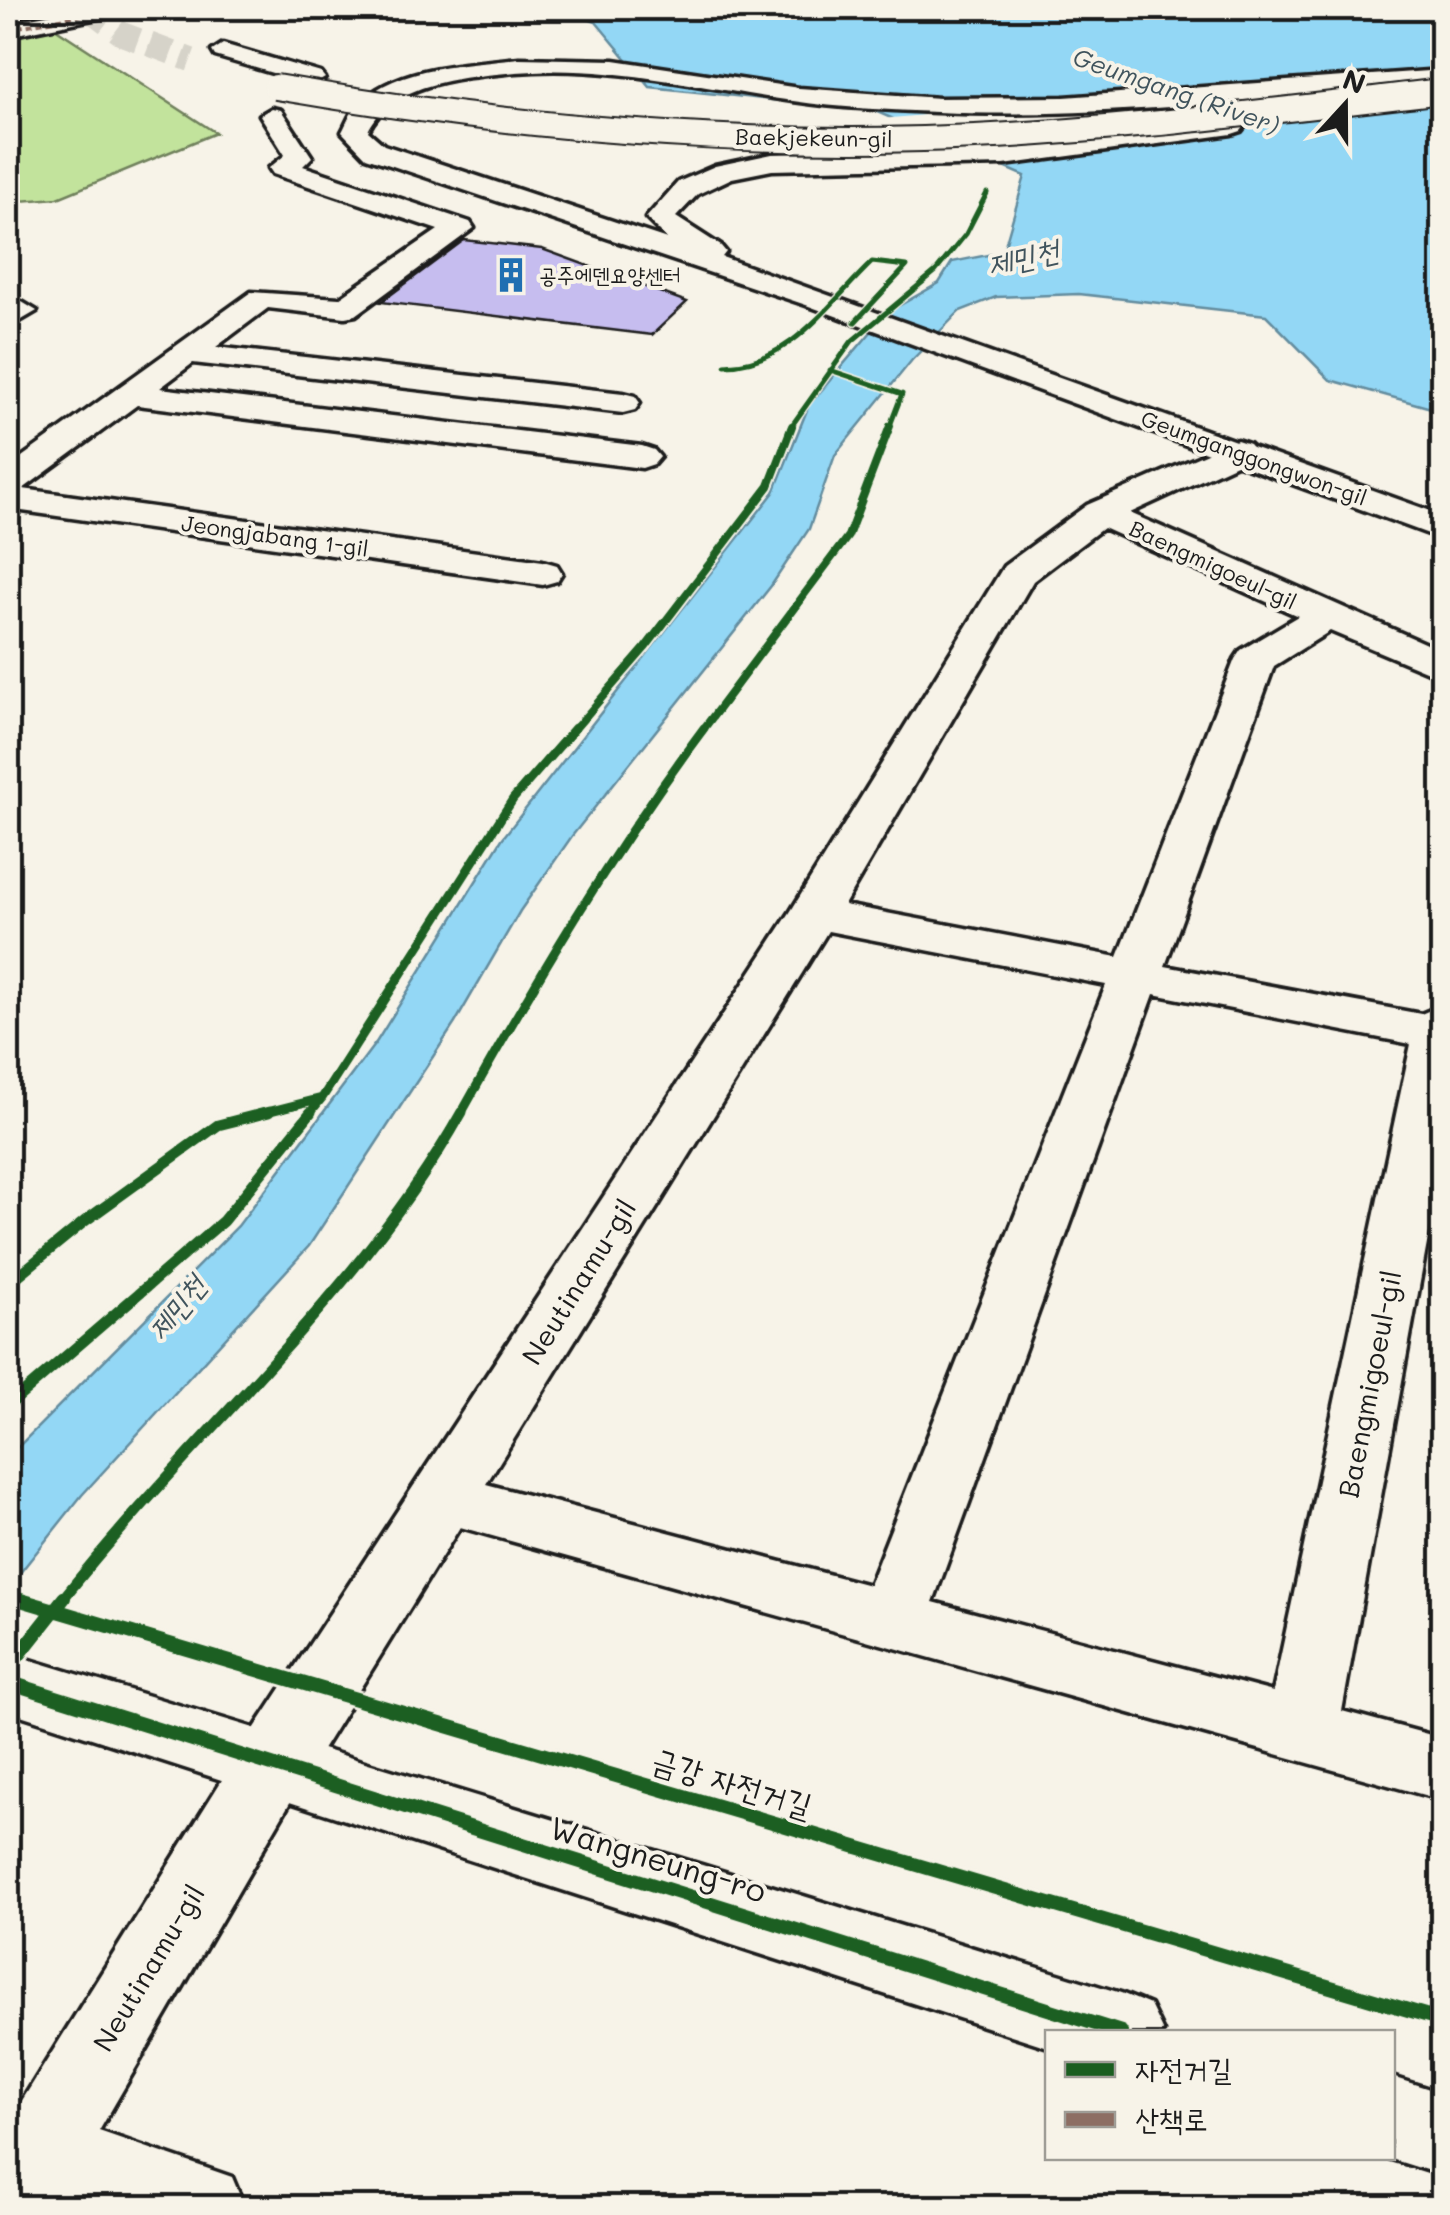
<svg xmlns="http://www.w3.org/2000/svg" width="1450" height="2215" font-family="Mali,'Poor Story',sans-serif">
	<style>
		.green { fill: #c2e39c; stroke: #6f805c; stroke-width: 2.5 }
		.water { fill: #93d7f5; stroke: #638c9e; stroke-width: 2.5 }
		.pier { fill: #f7f3e8 }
		.building { fill: #c6bdef; stroke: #1c1c1c; stroke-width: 2.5 }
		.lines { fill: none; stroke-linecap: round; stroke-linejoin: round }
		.major-tunnel { stroke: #d6d3c9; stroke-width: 24; stroke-dasharray: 24 12; stroke-linecap: butt }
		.minor-casing { stroke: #1c1c1c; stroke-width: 7 }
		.major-casing { stroke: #1c1c1c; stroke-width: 7 }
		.minor { fill: #f7f3e8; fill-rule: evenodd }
		.major { fill: #f7f3e8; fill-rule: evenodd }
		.major-bridge-casing { stroke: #1c1c1c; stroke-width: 28; stroke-linecap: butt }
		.major-bridge { stroke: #f7f3e8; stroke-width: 24 }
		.quiet { stroke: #8d6e63; stroke-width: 4; stroke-dasharray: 6 4; stroke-linecap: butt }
		.cycleway-far4-casing { stroke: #f7f3e8; stroke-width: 8 }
		.cycleway-far3-casing { stroke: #f7f3e8; stroke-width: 12 }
		.cycleway-far2-casing { stroke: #f7f3e8; stroke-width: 14 }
		.cycleway-far1-casing { stroke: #f7f3e8; stroke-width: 18 }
		.cycleway-casing { stroke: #f7f3e8; stroke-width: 20 }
		.cycleway-far4 { stroke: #1b5e20; stroke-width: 5 }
		.cycleway-far3 { stroke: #1b5e20; stroke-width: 8 }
		.cycleway-far2 { stroke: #1b5e20; stroke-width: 9 }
		.cycleway-far1 { stroke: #1b5e20; stroke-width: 11 }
		.cycleway { stroke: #1b5e20; stroke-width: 14 }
		.labels { text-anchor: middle; stroke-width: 8; stroke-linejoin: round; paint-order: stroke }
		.far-street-label { font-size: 22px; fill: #1c1c1c; stroke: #f7f3e8 }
		.far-poi-label { font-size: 22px; fill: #1c1c1c; stroke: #f7f3e8; text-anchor: start }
		.far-water-label { font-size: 25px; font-style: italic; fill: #40545d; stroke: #f7f3e8 }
		.street-label { font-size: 28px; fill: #1c1c1c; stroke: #f7f3e8 }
		.water-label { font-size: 30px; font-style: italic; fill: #40545d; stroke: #f7f3e8 }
		.near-street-label { font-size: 32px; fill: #1c1c1c; stroke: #f7f3e8 }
	</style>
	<rect width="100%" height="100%" fill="#f7f3e8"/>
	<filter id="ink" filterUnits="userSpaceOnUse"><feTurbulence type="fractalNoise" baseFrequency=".01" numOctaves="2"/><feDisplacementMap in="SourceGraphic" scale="20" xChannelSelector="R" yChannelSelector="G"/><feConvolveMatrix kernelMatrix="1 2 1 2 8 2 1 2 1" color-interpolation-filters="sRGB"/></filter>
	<g filter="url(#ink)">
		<path class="green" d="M8,8h16l192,125 -158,65 -50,4z"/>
		<path class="water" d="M558,8h884v403l-112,-31 -64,-65 -187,-21 -83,3 -36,14 -48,49 -77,95 -26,74 -38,57 -199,250 -52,75 -65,112 -146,223 -227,249 -74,93v-131l230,-231 139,-185 125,-202 272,-347 35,-87 79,-93 51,-29 13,-21 51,-10 22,-76 -150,-65 -225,-24 -54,-65z"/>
		<path class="pier" d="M1442,67v30l-498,49 -63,-27z"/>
		<path class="building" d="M464,240l78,9 145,53 -35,33 -271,-33z"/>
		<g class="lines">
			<path class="major-tunnel" d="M88,8l34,26 69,26"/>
			<defs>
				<path id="minor" d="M86,8h43l-11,6 -110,22v-14z
					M272,108l9,2 31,47 -9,9 167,56 4,6 -118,87 -11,2 -77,-9 -52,39 407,46 12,3 5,7 -5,7 -12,3 -430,-50 -33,25 482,58 12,4 6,7 -6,7 -12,4 -505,-63 -114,84 520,72 14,4 5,8 -5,8 -14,4 -535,-76v-42l243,-175 88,6 99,-68 -165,-56 -4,-6 16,-13 -25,-40z
					M22,302l15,9 -29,17v-22z
					M1237,440l12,4 6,7 -6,7 -119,55 312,138v27l-112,-47 -56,35 -109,300 256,48 21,-9v156l-100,550 100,27v62l-982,-273 -161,260 -200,344 133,46 13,31h-171l-16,-6 -3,6h-47v-85l237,-380 544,-829 215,-348 83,-61zM1103,528l195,88 -57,34 -6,9 -117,298 -274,-52 189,-324zM828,931l278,54 -237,600 -383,-101zM1154,994l257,50 -138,648 -340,-90z"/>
				<path id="major" d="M223,44l98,29 4,5 -12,7 -98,-29 -3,-5z
					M519,58l95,2 185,28 140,10 125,-1 378,-27v14c-167,12 -338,36 -505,28 -48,-2 -97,-4 -144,-11 -91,-13 -185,-37 -277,-29 -50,5 -123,9 -148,59l16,14 283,94 -21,-21 32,-36 37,-16 57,-12 232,-5 237,-28 4,5 -4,5 -9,3 -228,31 -232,5 -40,8 -34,16 -22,23 45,29 5,6 -4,5 720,258v24l-636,-234 -440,-148 -24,-25c5,-9 9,-21 16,-28 40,-39 110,-40 161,-46z
					M8,1653l1113,340 29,12 13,27h-115v15l-1040,-336z
					M1392,2077l50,16v82l-54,-17h4z"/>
			</defs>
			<use href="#minor" class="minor-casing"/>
			<use href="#major" class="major-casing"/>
			<use href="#minor" class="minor"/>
			<use href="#major" class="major"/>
			<defs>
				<path id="major-bridge" d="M276,87c214,37 429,58 647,52 174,-5 347,-28 519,-48"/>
			</defs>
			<use href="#major-bridge" class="major-bridge-casing"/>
			<use href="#major-bridge" class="major-bridge"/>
			<path class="quiet" d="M8,29l110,-21"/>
			<defs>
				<path id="cycleway-far4" d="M725,365c66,-1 103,-61 147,-103l35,4 -52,56
					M830,370l72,24 -13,34
					M790,428l62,-87 84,-70 30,-37 21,-41"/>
				<path id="cycleway-far3" d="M573,731l72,-83 124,-162 23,-60
					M702,731l146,-195 42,-110"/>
				<path id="cycleway-far2" d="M259,1114l63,-16 191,-299 62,-71
					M309,1114l13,-16
					M461,1114c74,-133 151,-263 243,-386"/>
				<path id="cycleway-far1" d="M8,1284l77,-63 133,-96 51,-13
					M8,1406l215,-185 88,-109
					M8,1596l15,4
					M62,1600c128,-162 300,-309 400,-488"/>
				<path id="cycleway" d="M14,1598l1428,422
					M8,1669l56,-71
					M8,1682l1113,350"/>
			</defs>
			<use href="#cycleway-far4" class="cycleway-far4-casing"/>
			<use href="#cycleway-far3" class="cycleway-far3-casing"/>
			<use href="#cycleway-far2" class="cycleway-far2-casing"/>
			<use href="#cycleway-far1" class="cycleway-far1-casing"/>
			<use href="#cycleway" class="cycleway-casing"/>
			<use href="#cycleway-far4" class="cycleway-far4"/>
			<use href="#cycleway-far3" class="cycleway-far3"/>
			<use href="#cycleway-far2" class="cycleway-far2"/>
			<use href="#cycleway-far1" class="cycleway-far1"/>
			<use href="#cycleway" class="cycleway"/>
		</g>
	</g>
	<defs>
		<symbol id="building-bare" viewBox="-9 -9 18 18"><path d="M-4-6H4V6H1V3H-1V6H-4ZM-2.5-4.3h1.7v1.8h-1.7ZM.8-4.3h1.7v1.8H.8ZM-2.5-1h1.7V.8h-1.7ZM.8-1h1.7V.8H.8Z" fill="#1f6fb2" stroke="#f7f3e8" stroke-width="2.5" paint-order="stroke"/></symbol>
	</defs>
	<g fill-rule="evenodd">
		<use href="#building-bare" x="486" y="250" width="50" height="50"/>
	</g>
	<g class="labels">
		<g class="far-street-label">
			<text transform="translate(814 138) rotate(1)" y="8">Baekjekeun-gil</text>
			<text transform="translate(1254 458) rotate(20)" y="8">Geumganggongwon-gil</text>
			<text transform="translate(275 536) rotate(8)" y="8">Jeongjabang 1-gil</text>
			<text transform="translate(1213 565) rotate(25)" y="8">Baengmigoeul-gil</text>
		</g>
		<g class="far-poi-label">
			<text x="539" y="283">공주에덴요양센터</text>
		</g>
		<g class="far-water-label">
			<text transform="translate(1176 91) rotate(19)" y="9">Geumgang (River)</text>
		</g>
		<g class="street-label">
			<text transform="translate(579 1282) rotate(-58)" y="10">Neutinamu-gil</text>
			<text transform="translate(1370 1384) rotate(-79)" y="10">Baengmigoeul-gil</text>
			<text transform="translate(149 1968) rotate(-59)" y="10">Neutinamu-gil</text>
		</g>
		<g class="water-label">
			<text transform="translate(1023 258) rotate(-13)" y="10">제민천</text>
			<text transform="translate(177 1308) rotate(-51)" y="10">제민천</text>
		</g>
		<g class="near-street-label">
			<text transform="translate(732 1783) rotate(17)" y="11">금강 자전거길</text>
			<text transform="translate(658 1860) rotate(17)" y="11">Wangneung-ro</text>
		</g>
	</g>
	<rect width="1450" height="2215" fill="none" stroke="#f7f3e8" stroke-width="40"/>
	<rect x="20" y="20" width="1410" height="2175" fill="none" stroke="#1c1c1c" stroke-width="4" filter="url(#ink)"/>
	<rect x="1045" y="2030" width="350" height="130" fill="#f7f3e8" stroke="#9f9d96" stroke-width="2.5"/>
	<rect x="1065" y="2062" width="50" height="15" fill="#1b5e20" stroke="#9f9d96" stroke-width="2.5"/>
	<text x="1135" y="2080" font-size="30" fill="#1c1c1c">자전거길</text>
	<rect x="1065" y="2112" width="50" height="15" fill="#8d6e63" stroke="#9f9d96" stroke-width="2.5"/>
	<text x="1135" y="2130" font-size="30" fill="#1c1c1c">산책로</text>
	<g transform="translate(1345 105) rotate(21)" stroke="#f7f3e8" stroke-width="8" paint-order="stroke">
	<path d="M0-8L18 38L0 25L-18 38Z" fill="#1c1c1c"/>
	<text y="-15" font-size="28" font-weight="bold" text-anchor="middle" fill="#1c1c1c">N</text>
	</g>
</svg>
